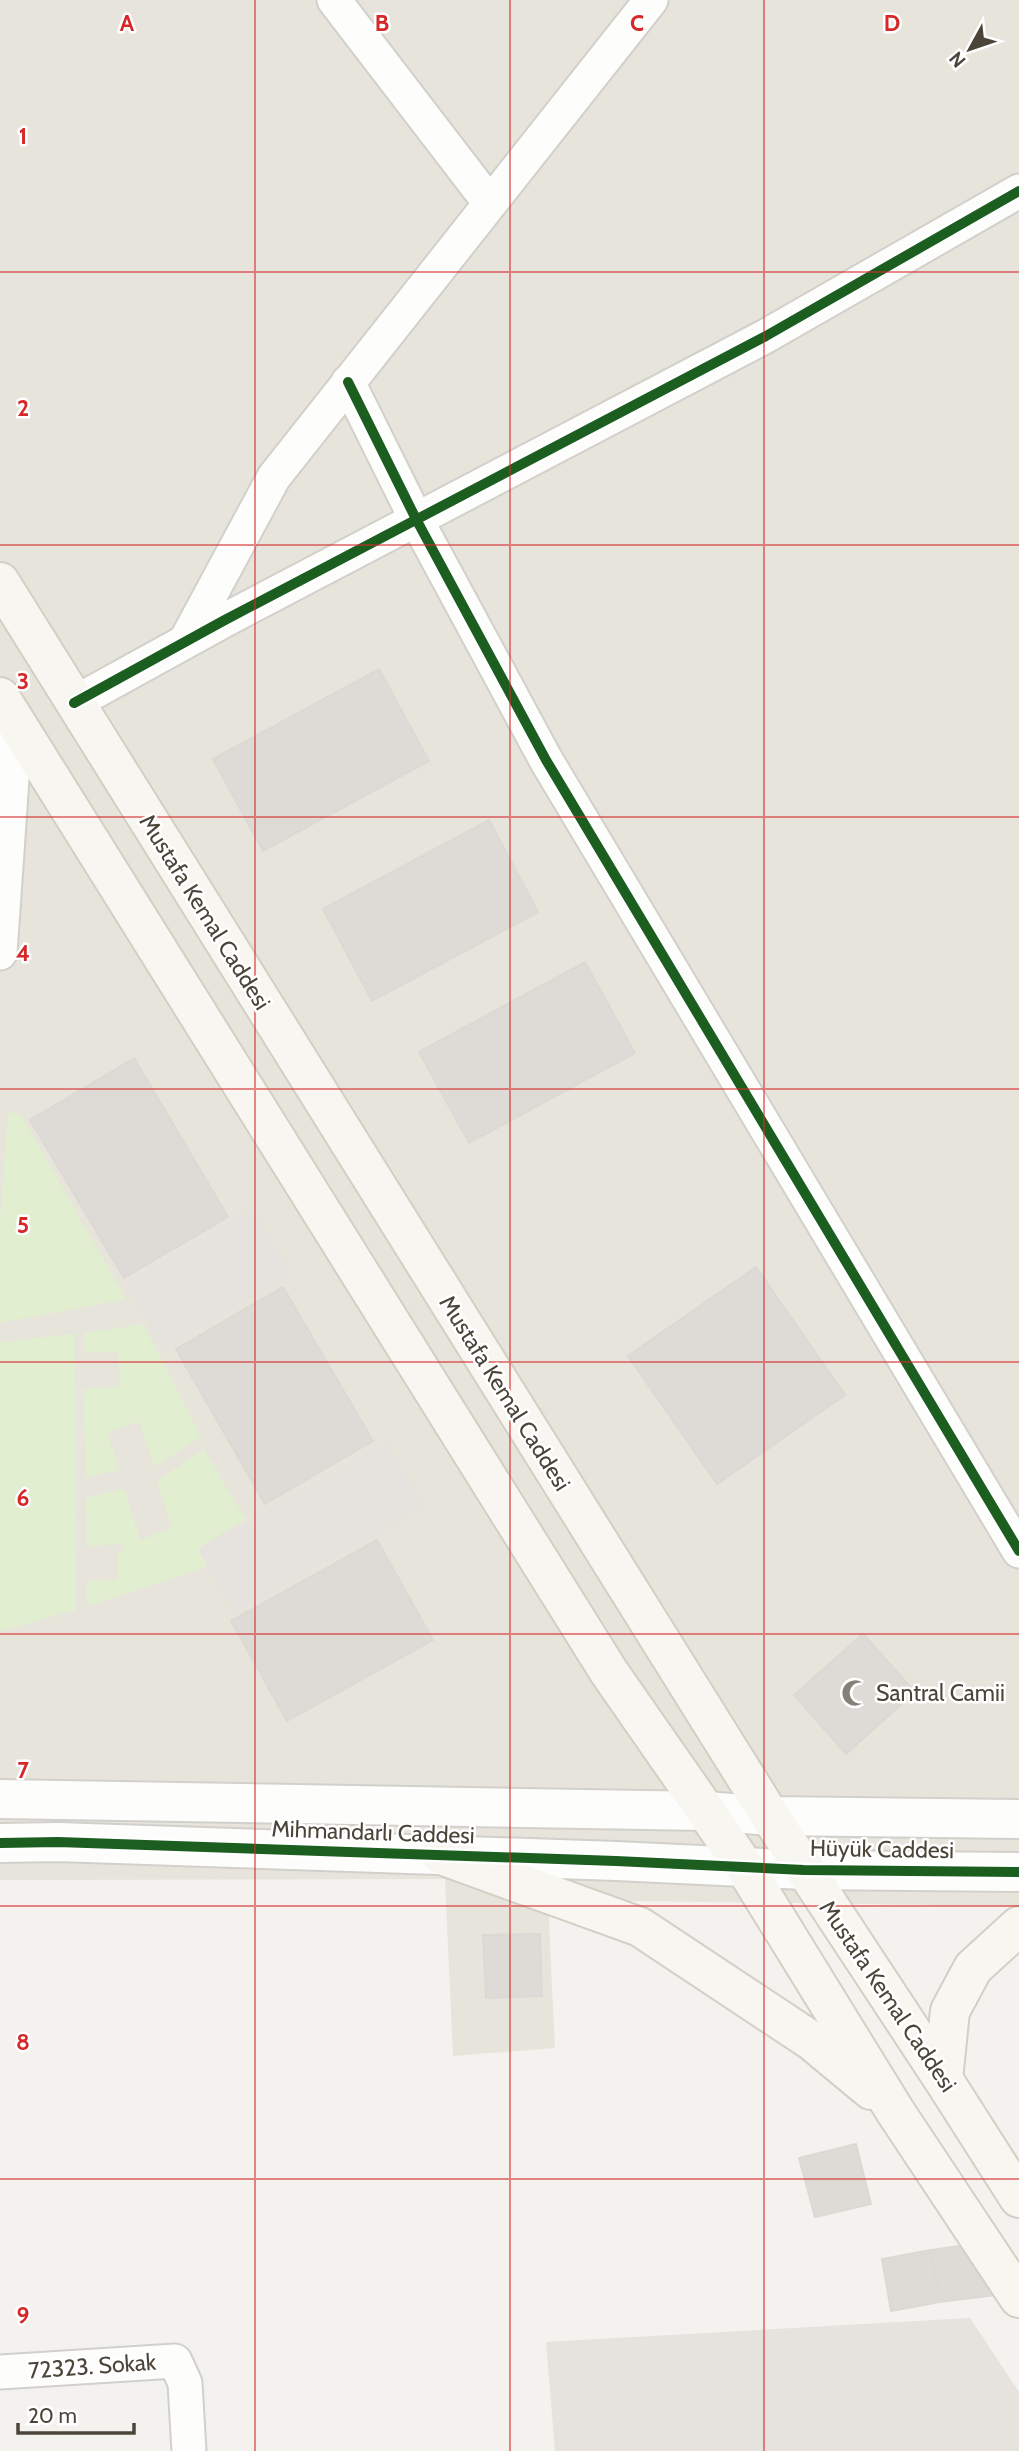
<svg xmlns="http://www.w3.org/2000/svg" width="1019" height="2451" font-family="Cabin,sans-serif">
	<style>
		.residential { fill: #e7e4dc }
		.industrial { fill: #e6e2de }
		.green { fill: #e1eecf }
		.parking { fill: #e6e3df }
		.building { fill: #dedbd6; stroke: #dcd9d4; stroke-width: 2 }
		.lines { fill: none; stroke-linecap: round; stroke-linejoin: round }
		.minor-casing { stroke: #d2d0cb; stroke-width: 37 }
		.tertiary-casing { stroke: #d2d0cb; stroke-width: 42 }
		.secondary-casing { stroke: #d3cfc5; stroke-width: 42 }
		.minor { stroke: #fdfdfc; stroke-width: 33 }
		.tertiary { stroke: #fdfdfc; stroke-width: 38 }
		.secondary { stroke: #f7f6f1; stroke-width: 38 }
		.cycleway-casing { stroke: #fff; stroke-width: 15 }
		.cycleway { stroke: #1b5e20; stroke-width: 10 }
		.grid { fill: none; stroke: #d62828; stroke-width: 2; stroke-opacity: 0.55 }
		.labels { text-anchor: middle; stroke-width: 5; stroke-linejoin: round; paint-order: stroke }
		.street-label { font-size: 23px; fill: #4b4439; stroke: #fff }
		.poi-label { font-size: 23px; fill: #4b4439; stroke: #fff; text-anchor: start }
		.grid-label { font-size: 23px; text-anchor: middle; font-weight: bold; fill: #d62828; stroke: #fff; stroke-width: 5; stroke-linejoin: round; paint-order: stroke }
	</style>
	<rect width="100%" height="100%" fill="#f4f2ee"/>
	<path class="residential" d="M0,0h1019v1906l-471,-6 7,148 -102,8 -8,-177 -445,1z"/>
	<path class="industrial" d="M970,2318l49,74v59h-464l-9,-109z"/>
	<path class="green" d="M8,1112l13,3 105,184 -126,24v-103z
		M143,1324l58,112 -46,31 -16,-45 -32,10 12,38 -33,7 -3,-87 37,-5 -2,-33 -33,1 -1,-20z
		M75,1333l1,277 -76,21v-288z
		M204,1449l42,71 -48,28 9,19 -120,39v-25l31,-1v-27l6,-2 -2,-7 -35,2 -1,-48 38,-9 16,51 32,-12 -15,-47z"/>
	<path class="parking" d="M252,1208l39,67 -128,74 -38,-67z
		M387,1443l36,64 -188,106 -36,-64z"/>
	<path class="building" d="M379,669l50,92 -166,90 -50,-92z
		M489,820l49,92 -166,89 -49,-92z
		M585,962l50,91 -166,90 -50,-91z
		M134,1058l94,159 -104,61 -94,-158z
		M756,1267l89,128 -128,89 -89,-128z
		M283,1287l90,154 -108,63 -89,-155z
		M377,1540l56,100 -146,81 -56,-100z
		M863,1634l52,58 -69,62 -52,-59z
		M540,1934l2,62 -56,2 -3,-63z
		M856,2144l15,60 -56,13 -16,-59z
		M972,2244l33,50 -65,8 -9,-52z
		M931,2250l9,52 -49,9 -9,-52z"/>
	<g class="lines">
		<defs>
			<path id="minor" d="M334,0l155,202
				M348,382l68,137 130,241 473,791
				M185,642l89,-165 377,-477
				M74,703l149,-82 543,-285 253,-145
				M0,953l16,-232
				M0,2372l175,-11 10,22 4,68"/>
			<path id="tertiary" d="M0,1799l706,12 64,5 249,3
				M0,1843l58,-1 558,19 188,9 215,2"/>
			<path id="secondary" d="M0,582l770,1234 173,263 76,119
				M0,697l609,975 135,194 151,245 124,187
				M441,1855l199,72 172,114 59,49
				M943,2079l7,-68 23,-43 46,-42"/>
		</defs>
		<use href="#minor" class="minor-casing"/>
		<use href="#tertiary" class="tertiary-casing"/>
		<use href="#secondary" class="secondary-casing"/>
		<use href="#minor" class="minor"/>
		<use href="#tertiary" class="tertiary"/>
		<use href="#secondary" class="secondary"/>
		<defs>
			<path id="cycleway" d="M348,382l68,137 130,241 473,791
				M74,703l149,-82 543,-285 253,-145
				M0,1843l58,-1 558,19 188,9 215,2"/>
		</defs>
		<use href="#cycleway" class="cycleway-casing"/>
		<use href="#cycleway" class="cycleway"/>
	</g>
	<path class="grid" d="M255,0v2451M510,0v2451M764,0v2451M0,272h1019M0,545h1019M0,817h1019M0,1089h1019M0,1362h1019M0,1634h1019M0,1906h1019M0,2179h1019"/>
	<defs>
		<symbol id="mosque-bare" viewBox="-9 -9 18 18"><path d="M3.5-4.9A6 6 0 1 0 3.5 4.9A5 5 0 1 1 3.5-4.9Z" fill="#868178" stroke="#fff" stroke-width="2.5" paint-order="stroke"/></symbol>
	</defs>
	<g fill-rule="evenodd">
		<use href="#mosque-bare" x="836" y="1674" width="38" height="38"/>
	</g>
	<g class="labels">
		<g class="street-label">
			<text transform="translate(205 912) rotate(58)" y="8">Mustafa Kemal Caddesi</text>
			<text transform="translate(505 1393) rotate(58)" y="8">Mustafa Kemal Caddesi</text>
			<text transform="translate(373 1832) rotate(2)" y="8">Mihmandarlı Caddesi</text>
			<text transform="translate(882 1849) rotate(1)" y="8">Hüyük Caddesi</text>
			<text transform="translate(888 1996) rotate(56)" y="8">Mustafa Kemal Caddesi</text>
			<text transform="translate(92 2366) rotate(-4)" y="8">72323. Sokak</text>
		</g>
		<g class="poi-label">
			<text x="876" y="1701">Santral Camii</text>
		</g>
	</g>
	<g class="grid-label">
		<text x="127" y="31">A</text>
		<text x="382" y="31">B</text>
		<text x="637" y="31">C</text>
		<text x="892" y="31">D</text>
		<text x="23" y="144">1</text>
		<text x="23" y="416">2</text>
		<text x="23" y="689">3</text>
		<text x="23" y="961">4</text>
		<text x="23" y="1233">5</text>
		<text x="23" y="1506">6</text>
		<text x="23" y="1778">7</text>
		<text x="23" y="2050">8</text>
		<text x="23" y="2323">9</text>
	</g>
	<g transform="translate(970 49) rotate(230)" stroke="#ffffff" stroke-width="5" paint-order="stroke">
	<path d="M0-5L12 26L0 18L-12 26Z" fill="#4b4439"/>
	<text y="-10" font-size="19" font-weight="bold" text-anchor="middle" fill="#4b4439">N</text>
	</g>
	<path d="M18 2423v10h116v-10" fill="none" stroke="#4b4439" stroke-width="3.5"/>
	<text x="28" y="2423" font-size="21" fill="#4b4439" stroke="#ffffff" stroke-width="5" paint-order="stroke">20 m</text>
</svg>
